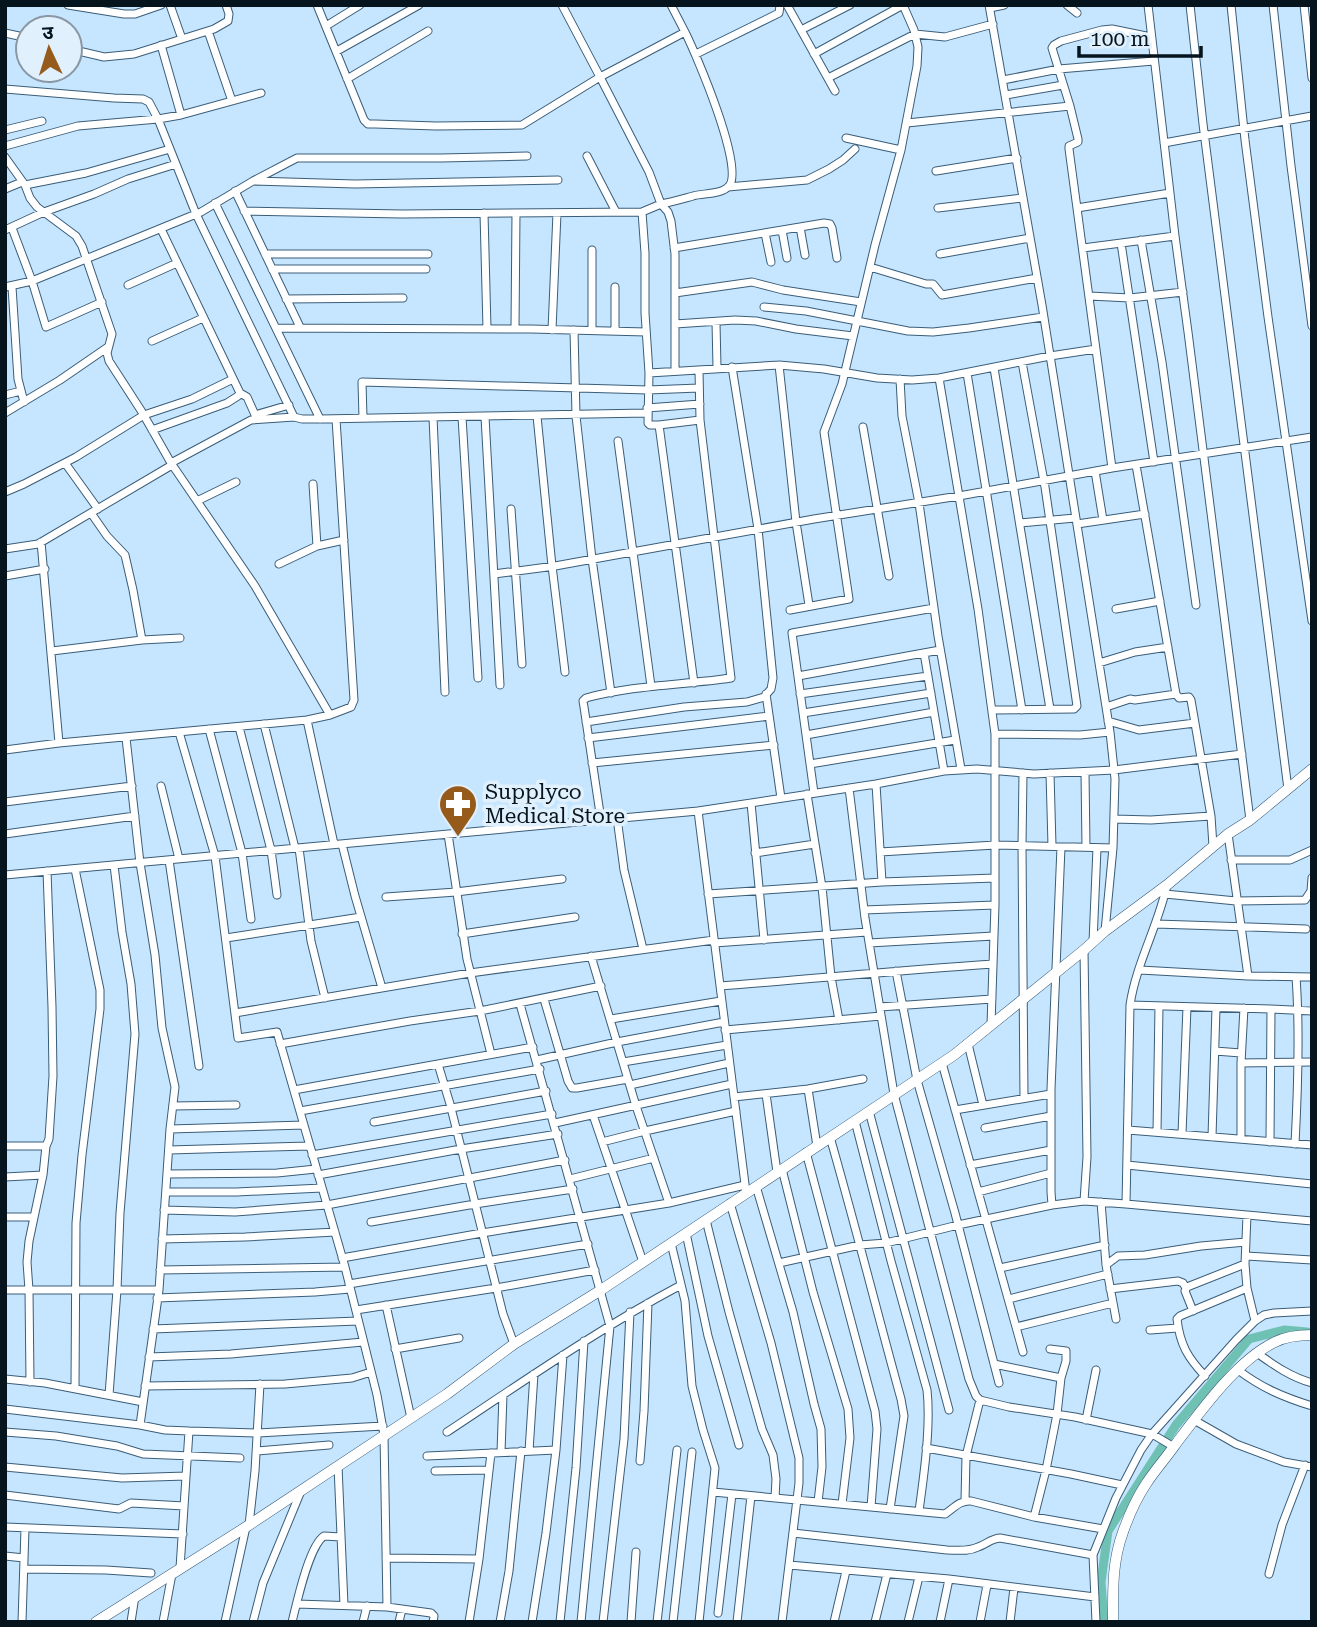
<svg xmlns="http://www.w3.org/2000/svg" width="1317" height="1627" font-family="'Roboto Serif','Noto Sans Devanagari',serif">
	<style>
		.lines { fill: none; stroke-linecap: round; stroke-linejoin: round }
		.canal { stroke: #6fc1b4; stroke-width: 9 }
		.minor-casing { stroke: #3a5d78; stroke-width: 9 }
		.tertiary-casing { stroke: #3a5d78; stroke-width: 11 }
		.minor { stroke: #fff; stroke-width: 7 }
		.tertiary { stroke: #fff; stroke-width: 10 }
		.labels { text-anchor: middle; stroke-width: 7; stroke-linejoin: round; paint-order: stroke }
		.poi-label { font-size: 21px; fill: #06141e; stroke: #e1f0fd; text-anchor: start }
	</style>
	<rect width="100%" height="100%" fill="#c6e5ff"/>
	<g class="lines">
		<path class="canal" d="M1104,1622l-3,-40 7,-51 68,-106 73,-86 35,-9 23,2"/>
		<defs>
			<path id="minor" d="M68,5l56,9h11l26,-9
				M170,5l12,34
				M317,5l47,115 4,4h7l61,2 86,-1 78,-48 -38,-72
				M671,5l14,27 -85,45 49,95 12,32 -19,8 3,41v60l4,60 -1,50 2,2h9l35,258
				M787,5l48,86
				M989,5l53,300 68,427 5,47 -2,69 -8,83
				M1067,5l10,8
				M1148,5l27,231 13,96 62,488
				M1190,5l13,119 85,665
				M1231,5l14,135 23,177 44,304
				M1273,5l18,161 21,160
				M1304,5l8,73
				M990,8l14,-3
				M326,26l34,-21
				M801,30l49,-25
				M208,31l24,70
				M5,33l23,5
				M161,45l20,70
				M70,49l34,8 30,-3 80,-25 14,-8 1,-7 -3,-9
				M337,51l82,-46
				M696,54l83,-41 1,-8
				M828,78l87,-44 30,3 48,-13
				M347,79l81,-48
				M1003,80l56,-11 95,-8
				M5,89l109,9 29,1 6,3 9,17 38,95 98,203 8,2h18l327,-6
				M1006,95l57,-10
				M1070,106l-18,-58 2,-3 7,-4 41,-11 10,-1 39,8
				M907,123l163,-17 8,33v3l-9,4v3l43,319
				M5,130l37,-9
				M846,138l55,12
				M1164,143l148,-27
				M5,146l73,-20 80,-7 23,-4 80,-22
				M587,156l29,56
				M5,157l20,28 5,13 7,9 39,29 6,10 30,88 -5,19 2,8 33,51 29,51 84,123 75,129
				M936,171l81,-13
				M254,181l101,3 203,-4
				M25,185l61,-12 84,-24
				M728,187l79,-7 22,-11 14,-9 12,-11
				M5,189l17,-7
				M235,191l65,136
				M215,203l105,216
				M938,208l85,-10
				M1077,208l93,-15
				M244,211l158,3 240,-2
				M484,213l3,116
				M800,227l5,28
				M12,228l20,53 14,46 56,-25
				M5,230l39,-18 50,-18 34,-15 48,-15
				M782,230l5,28
				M765,233l6,29
				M1141,240l21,122 34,243
				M1121,243l33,219
				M674,248l150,-25 6,1 2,4 5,30
				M1083,248l92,-12
				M592,250v80
				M265,254h163
				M940,254l90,-16
				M870,267l56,17h7l9,11 95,-17
				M272,269h154
				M128,285l49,-22
				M5,287l27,-6 169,-69 52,-31 44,-23h144l86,-2
				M12,287l6,92 6,23
				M615,287v44
				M675,293l77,-11 31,8 78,12
				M1089,296l41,2 53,-6
				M286,299l117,-1
				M764,307l42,4 102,20 25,1 36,-4 74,-11
				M716,322l1,46
				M675,324l60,-4 21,1 40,8 57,7
				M276,328l255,1 115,3
				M515,329l1,-116
				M552,330l5,-117
				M574,330l2,86 16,143 19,134
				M152,341l51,-23
				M779,365l17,157 13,83
				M994,368l56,341
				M699,370l1,50
				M675,371v-117l-4,-33 -3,-9 -7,-8c11,-2 21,-5 32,-8 10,-3 28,-1 36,-10 16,-18 -33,-132 -44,-154
				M649,373l130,-8 45,4 53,9 35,2 27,-2 111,-22 46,-7
				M967,373l55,337
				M939,378l39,231 17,125v171l-4,120
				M900,379l2,37 17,87 19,133 23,133
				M240,393l7,4 9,20
				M5,395l16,-4
				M647,408l53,-4
				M5,413l55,-33 48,-33
				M255,415l34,-10
				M537,416l15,150 13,106
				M433,417l12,275
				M462,417l16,261
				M485,417l15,268
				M363,418l-1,-36 286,8 51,-2
				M863,427l26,149
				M152,430l75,-27 11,-7 2,-3 -79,-164
				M618,441l33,245
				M65,463l33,46
				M171,463l80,-43 43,-3
				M1136,465l40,229 3,4 10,-1 2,3 20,116 2,30
				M1095,471l8,49
				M313,484l4,62
				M5,492l19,-8 52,-27 68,-42 48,-16 41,-20
				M197,501l39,-19
				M511,509l11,155
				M91,513l16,23 18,19 8,35 9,50
				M1020,523l55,-5
				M1077,524l68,-10
				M41,542l18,201
				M5,549l33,-5 134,-79
				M279,564l38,-18 27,-6
				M494,574l61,-8 259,-47 145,-23 153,-28 200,-31
				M5,576l40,-7
				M1116,609l44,-8
				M790,610l59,-11 -25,-167 18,-48 33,-139 26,-95 16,-84 1,-19 -4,-17 -11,-25 -89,49
				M52,651l90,-11 38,-2
				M924,653l20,118
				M1099,663l36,-11 33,-5
				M798,676l142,-26
				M766,694l15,104
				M800,694l128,-18
				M1106,707l24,-8 5,1 41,-6
				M993,710l81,-1 3,-3 -32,-219 -23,-125
				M803,713l128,-20
				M307,720l27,124
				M1108,721l31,9 56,-7
				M586,722l98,-15 63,-5 17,-5 7,-8 2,-11 -15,-149 -26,-162
				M264,724l31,124
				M239,727l32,123 6,45
				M209,729l33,124 9,66
				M179,732l36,124 23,182 39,-6 68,235 32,128 7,40 3,172
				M995,734l85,1 30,-3
				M806,735l128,-23
				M588,738l181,-22
				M5,750l54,-7 248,-23 23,-5 21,-8 3,-7 -18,-281
				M592,763l182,-18
				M810,764l145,-24
				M1085,772l1,75
				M1023,773l-1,73 2,252
				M1050,773l2,73
				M876,784l6,98
				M161,786l18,73
				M849,788l16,130 29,176 75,285 7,17 4,4 29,7 66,10 77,17 22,13
				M814,793l-22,-160 142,-25
				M807,794l15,93 9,90 8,43
				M5,802l127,-16
				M751,803l13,137
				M698,811l178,-27 68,-13 33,-2 57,5 80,-4 128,-16
				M617,818l7,52 19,79
				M1114,819l37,1 60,-4
				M601,820l-17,-113 -1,-6 3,-3c47,-13 97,-13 145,-20l-31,-258 -41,5
				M5,834l130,-18
				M448,834l19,125 24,95
				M1228,834l20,142
				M342,844l13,52 27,92
				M1061,847l-10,242v103l1,13 32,-4 42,3
				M299,848l12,93 14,57
				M880,852l115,-7 118,3
				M755,853l60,-9
				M169,860l30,206
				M1231,860h59l22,-10
				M5,875l693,-64 48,381
				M1167,885c-9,41 -31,79 -37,120l-4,199 186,17
				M708,894l174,-12 113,-4
				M1165,894l71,7 69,-1 6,-9 1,-13
				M386,897l70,-5 106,-13
				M864,910l131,-5
				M1156,924l150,5
				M462,934l113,-17
				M226,938l135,-21
				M1093,942l4,-94
				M714,943l153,-11
				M869,943l125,-7
				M1084,950l3,207 -3,44
				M591,956l45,150 33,97
				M1140,970l108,6 64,1
				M896,971l21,109 38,133 44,170
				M720,986c91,-7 182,-16 273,-22
				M544,999l24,82 4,7h5l51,-9
				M520,1004l90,322 -29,296
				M1130,1005l141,4 -1,133
				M880,1007l112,-8
				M1271,1009l41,2
				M235,1013l235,-40 244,-33
				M611,1019l110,-18
				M725,1030l156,-14
				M280,1044l130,-23 70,-10 121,-25
				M968,1044l15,61
				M1215,1051l26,2
				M537,1060l80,-18 107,-20
				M623,1062l104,-17
				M942,1063l81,289
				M1241,1063l71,-1
				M630,1085l99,-22
				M808,1089l9,57
				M294,1090l144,-26
				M766,1094l11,78
				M734,1097l74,-8 55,-10
				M173,1106l63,-1
				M955,1110l96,-16
				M300,1111l240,-42
				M869,1111l80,299
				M593,1115l50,147
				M855,1121l36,140 36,129c4,35 -3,85 -8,121
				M374,1122l172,-31
				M555,1123l177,-39
				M985,1128l66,-12
				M170,1129l134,-4
				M1128,1130l184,15
				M1157,1132l2,-126
				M1182,1134l5,-127
				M830,1137c25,87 47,175 71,262l3,17 -14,93
				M1212,1137l4,-129
				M1241,1139v-76l3,-55
				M602,1142l43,-11 91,-20
				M1295,1144c3,-56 5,-112 1,-167
				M5,1146h41
				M169,1150l140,-4
				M806,1152l69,259 2,18 -6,78
				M312,1155l240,-41
				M970,1165l81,-15
				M1127,1165l185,19
				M782,1169l31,123 35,117 2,29 -8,66
				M167,1174l110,-1 39,-4
				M318,1175l143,-26 97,-15
				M5,1177l38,-2
				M570,1179l84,-21
				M756,1186l37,126 21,92 7,25 1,38 -4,35
				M166,1192h71l85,-4
				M978,1192l73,-19
				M1101,1202l5,63 10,54
				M730,1203l41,140 28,115v25l-17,139
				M164,1210l71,2 92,-7 238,-45
				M1247,1215l-2,49 2,24 8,33
				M5,1217h29
				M706,1220l23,92 33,117 11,26 3,24 -1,19
				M371,1222l104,-18 98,-15
				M686,1233l22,103 31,109
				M162,1239l83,-2 90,-5
				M671,1243l14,58 7,85 11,44 12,38 -16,154
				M1246,1256l66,4
				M342,1258l140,-25 187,-30 76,-18
				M779,1263l81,-18 26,-2 72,-18 94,-20
				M1106,1265l12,-9 27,-1 56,-9 45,-4
				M1000,1268l105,-23
				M160,1270l185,-3
				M349,1284l239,-40
				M1110,1289l68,-8 5,2 3,5
				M5,1290h154l11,-161 5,-42 -13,-59 -7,-73 -15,-92 -14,-125
				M159,1290l-19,135 25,5 24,1 -9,137
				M157,1298l158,-6 35,-3
				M1009,1299l99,-25
				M386,1305l25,113
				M356,1310l140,-22 99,-18
				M1193,1311l-8,-20 2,-4 58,-23
				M1016,1327l97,-24
				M153,1329l205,-8
				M1150,1330l28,-2
				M514,1344l-11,-30 -53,-210 -12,-40 95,-17
				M395,1349l64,-11
				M1257,1353c18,13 34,24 55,30
				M149,1357l82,-3 132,-12
				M994,1364l67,14
				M1238,1370c24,18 45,27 74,36
				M1205,1376c-17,-18 -25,-31 -28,-57l3,-3 67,-28
				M5,1379l40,4 98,19
				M30,1382l-1,-92 -2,-28 2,-21 14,-66 3,-29 3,-7 4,-63 -1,-69 -5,-136
				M145,1386l140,-2 67,-6 19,-6
				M75,1388l1,-165 6,-68 18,-146v-19l-25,-121
				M109,1395l8,-105 3,-77 15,-179 -4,-50 -9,-52 -8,-67
				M5,1409l135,16
				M1086,1420l10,-50
				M1194,1420l42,24 48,18 28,5
				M189,1431l69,2 125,-7
				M5,1432l51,4 61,10 26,8 97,4
				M447,1432c77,-51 153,-104 234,-147
				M926,1448l145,26 51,11
				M257,1451l72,-6
				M529,1451l5,-77
				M501,1452l2,-57
				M427,1456l129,-6
				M640,1461l4,-50 4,-108
				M338,1466l6,139
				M5,1467l117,11 64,-2
				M435,1471l54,-1
				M713,1492l232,22c9,-6 15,-14 26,-13l63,16 69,12
				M5,1495l114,14 12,-6 53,3
				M965,1501l1,-45 14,-56
				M1034,1517l12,-47 11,-56 4,-36 5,-17v-10l-16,-2
				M249,1525l6,-54 5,-87
				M5,1527l178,7
				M793,1533l154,17c10,0 21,2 31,-3 9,-3 12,-8 22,-9l93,17
				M5,1556l19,2
				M386,1558l93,1
				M789,1565l160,14 146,18
				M24,1569l82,1 45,3
				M1269,1574l13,-49 23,-60
				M297,1604l90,3 44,6 3,3 -1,6
				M718,1613l14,-119
				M22,1622l3,-94
				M131,1622l4,-26
				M163,1622l9,-48
				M225,1622l21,-95
				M253,1622l10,-39 38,-92
				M292,1622c5,-20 17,-76 32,-86l17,1
				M363,1622l4,-16
				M399,1622l3,-13
				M469,1622l10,-63 12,-106
				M500,1622l9,-51 12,-120
				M532,1622l14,-89 10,-83 7,-95
				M560,1622l16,-154 8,-127
				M603,1622l21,-183 6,-127
				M631,1622l5,-70
				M657,1622l20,-172
				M673,1622l19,-170
				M737,1622l14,-126
				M834,1622l12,-51
				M875,1622l12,-48
				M908,1622l11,-45
				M940,1622l9,-43
				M980,1622l7,-37
				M1010,1622l4,-34
				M1096,1622l-3,-67 23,-57 25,-48 11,-16 84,-94 19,-19 9,-6 10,-2 38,-2"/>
			<path id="tertiary" d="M96,1622l150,-95 201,-133 67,-50 87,-54 353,-235 130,-105 21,-19 62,-46 61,-51 22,-14 62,-51
				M1113,1622c0,-32 -1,-60 10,-90 6,-17 13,-33 23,-48 9,-14 20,-26 29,-39 25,-33 62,-85 100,-103 12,-6 24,-7 37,-7"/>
		</defs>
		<use href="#minor" class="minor-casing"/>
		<use href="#tertiary" class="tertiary-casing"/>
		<use href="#minor" class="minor"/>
		<use href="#tertiary" class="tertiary"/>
	</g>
	<defs>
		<symbol id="pharmacy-pin" viewBox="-11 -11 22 30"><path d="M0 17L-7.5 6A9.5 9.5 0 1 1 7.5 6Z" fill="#965b1b" stroke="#e1f0fd"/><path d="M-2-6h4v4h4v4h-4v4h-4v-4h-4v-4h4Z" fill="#fff"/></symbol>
	</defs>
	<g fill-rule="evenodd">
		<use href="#pharmacy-pin" x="436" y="782" width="44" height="60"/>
	</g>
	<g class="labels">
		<g class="poi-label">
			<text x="485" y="799">Supplyco<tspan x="485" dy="24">Medical Store</tspan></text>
		</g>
	</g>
	<rect width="1317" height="1627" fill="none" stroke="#06141e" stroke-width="14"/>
	<g transform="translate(49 49) rotate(356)"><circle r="33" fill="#e1f0fd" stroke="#8998a4" stroke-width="2"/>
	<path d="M0-5L12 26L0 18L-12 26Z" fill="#965b1b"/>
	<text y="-10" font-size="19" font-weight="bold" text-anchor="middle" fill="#06141e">उ</text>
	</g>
	<path d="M1079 46v10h122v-10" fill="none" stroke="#06141e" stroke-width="3.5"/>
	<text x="1090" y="46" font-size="21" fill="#06141e" stroke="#e1f0fd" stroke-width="5" paint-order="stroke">100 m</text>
</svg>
